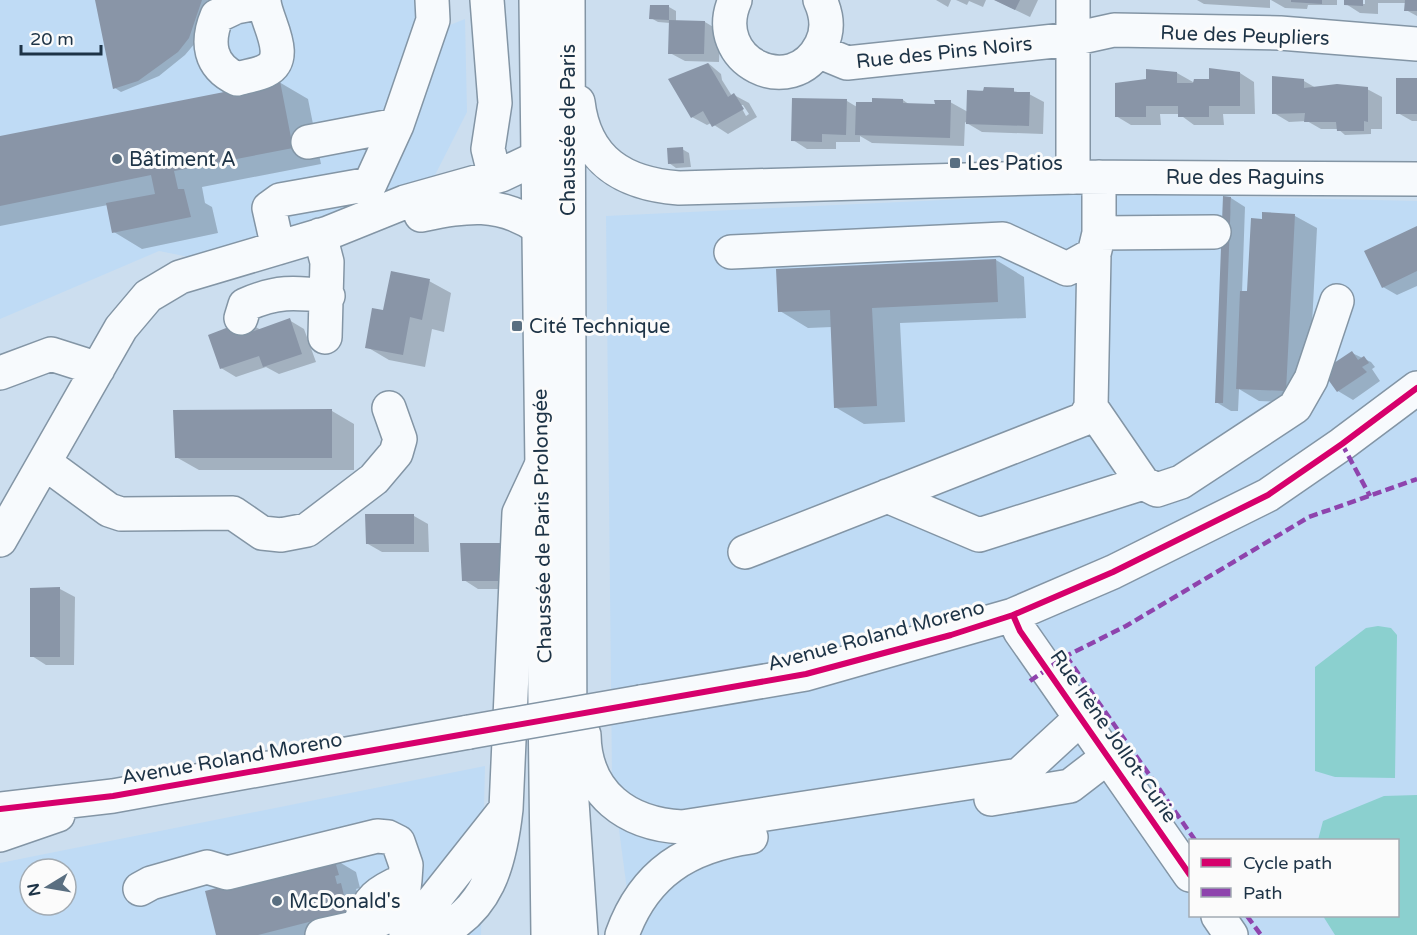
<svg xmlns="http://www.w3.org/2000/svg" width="1417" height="935" font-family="'Varela Round',sans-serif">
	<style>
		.built { fill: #bfdbf5; fill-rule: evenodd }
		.water { fill: #8bd0cf }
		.shadow { fill: #0003; fill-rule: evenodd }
		.building { fill: #8995a7 }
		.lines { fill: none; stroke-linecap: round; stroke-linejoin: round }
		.minor-casing { stroke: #8395a5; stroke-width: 36 }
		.major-casing { stroke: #8395a5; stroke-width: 36 }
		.minor { stroke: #f7fafd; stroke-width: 33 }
		.major { stroke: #f7fafd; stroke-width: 33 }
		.minor-bridge-casing { stroke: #8395a5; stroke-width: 36; stroke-linecap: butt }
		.minor-bridge { stroke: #f7fafd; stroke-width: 33 }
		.quiet { stroke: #8e44ad; stroke-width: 4.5; stroke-dasharray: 9 4.5; stroke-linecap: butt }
		.cycleway-casing { stroke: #fbfbfb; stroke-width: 10 }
		.cycleway { stroke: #d6006c; stroke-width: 6 }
		.poi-dot { fill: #5a6f81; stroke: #fbfbfb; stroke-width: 2 }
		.labels { text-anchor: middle; stroke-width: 6; stroke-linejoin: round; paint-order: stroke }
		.street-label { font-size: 20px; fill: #1d3346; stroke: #fbfbfb }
		.poi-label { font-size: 20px; fill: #1d3346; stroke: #fbfbfb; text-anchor: start }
	</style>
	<rect width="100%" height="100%" fill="#ccdeef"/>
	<path class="built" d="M0,0h441l4,27 20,-8 2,93 -34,67 -239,79 -35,-7 -159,68z
		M1092,193l325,8v734h-784l-21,-158 -6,-561zM1190,840h208v76h-208z
		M485,766l-4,169h-481v-72zM30,869h36v36h-36z"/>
	<path class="water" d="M1378,626l13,2 6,7 -2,143 -60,-1 -20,-6v-104l51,-39z
		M1417,795v140h-82l-12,-19h75v-76h-80l5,-19 61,-25z"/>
	<path class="shadow" d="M97,0h112l-13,42 -11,13 -26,21 -38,16 -6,-4z
		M936,0h15l-3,7z
		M956,0h30l-3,7 -14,-6 -2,4z
		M995,0h43l-8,17z
		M1197,0h73v8l-66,-4z
		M1271,0h66v5h-29l-1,4 -22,-1z
		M1346,0h16v4h3v-4h52v16l-11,-6v-7h-28v11l-18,-1 -14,-9z
		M669,7l7,4v11h29l15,9 -1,31 -34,-1 -15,-8v-30l-12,-1 -7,-4z
		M708,63l13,11 1,6 10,16 2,-1 15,8 8,14 -29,17 -17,-11 -4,2 -15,-8zM740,105h3l6,9 -3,2z
		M1177,73l16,9 47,-9 14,9 1,32h-32l1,11h-30l-15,-11h-19l1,11h-30l-15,-9 31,-36z
		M1417,79v42h-5l-14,-8z
		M1304,81l12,7 51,1 15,8v32h-11v5l-26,1 -7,-6h-17l-14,-8 -18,1 -15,-9z
		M279,82l29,17 13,65 -119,23 3,16 7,4 6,26 -76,16 -28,-17 -6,-27 -108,21v-88z
		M1000,89l29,5 15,8 -1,32 -61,-2 -17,-10 -1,24 -92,-3 -12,-7v6h-24v7h-29l-14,-9 54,-39 10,6 46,-7 7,5h26l14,-3 18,10v-20z
		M682,149l7,4 2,14 -15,1 -7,-5z
		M1231,198l14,9 -3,86h6l16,-73 31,-4 22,12 -9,175 -49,-2 -20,-12 -1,22h-7l-15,-9z
		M1417,228v58l-20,9 -14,-8z
		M996,260l28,17 2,41 -126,5 5,99 -41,2 -29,-17 -3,-80 -24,1 -28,-17z
		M429,281l22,12 -7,39 -12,-3 -7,38 -36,-7 -22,-13 17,-36z
		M289,320l15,9 12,33 -37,12 -13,-7 -30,10 -15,-9 26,-46 14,8z
		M1352,353l19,9 4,5 -3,2 8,12 -27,19 -15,-9 -13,-20z
		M332,411l22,13v46h-155l-23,-13z
		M414,516l14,8 1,28h-47l-14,-8z
		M500,545l15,8 1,36h-38l-14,-9z
		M60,589l15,8 -1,68h-28l-14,-9z
		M334,859l22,13 4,16 -4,1 2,5 4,3 -34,38h-110z"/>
	<path class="building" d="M95,0h107l-13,38 -11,14 -40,29 -25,8z
		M994,0h26l-5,10z
		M1291,0h31v4l-31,-2z
		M1344,0h19v6l-19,-1z
		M1405,0h12v11h-13z
		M650,5h19v15l36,1 -1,33h-36l1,-34 -20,-1z
		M708,63l20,34 6,-4 10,16 -32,18 -9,-16 -12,7 -23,-39z
		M1209,68l31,4v34h-31v11h-31v-11h-32v11h-31v-34l31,-4v-10l31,3v11h16l1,-4h15z
		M1272,76l32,3v9l33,-4 31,3v35l-4,-1v10h-27l-1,-9h-32l1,-9 -33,1z
		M1396,78h21v36h-21z
		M280,81l13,67 -119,23 4,18h6l7,28 -79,16 -6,-30 49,-9 -4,-19 -151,31v-70z
		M984,87l30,1v4h16l-1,34 -63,-2 1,-34 16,1z
		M792,98l55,1 -1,36 -24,-1v8l-31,-1z
		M872,98l31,1v4l32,1 -1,-4h17l-1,38 -95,-3 1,-33h16z
		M683,147l1,16 -16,1 -1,-16z
		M1223,196l8,1 -8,206h-8z
		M1262,212l33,2 -9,177 -50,-2 4,-98h7l4,-73 11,1z
		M1417,226v45l-35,17 -18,-37z
		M996,259l2,43 -126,6 5,98 -43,2 -4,-98 -52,2 -2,-43z
		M391,271l39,8 -8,41 -12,-3 -7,38 -38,-7 7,-40 11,2z
		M290,318l12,36 -39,13 -4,-11 -39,13 -12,-34 39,-15 4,12z
		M1352,351l6,9 6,-4 5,7 -7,4 5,5 -30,20 -15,-21z
		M332,409v49h-157l-2,-48z
		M365,514h49v30h-48z
		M460,543h40l2,38h-40z
		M60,587v70h-30v-69z
		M334,858l5,17 -4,1 2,8 4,-1 7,29 -90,23h-42l-11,-44z"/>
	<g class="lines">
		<defs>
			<path id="minor" d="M487,0l8,103 -7,46 4,16 9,10
				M735,0c-27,61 57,102 86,45 8,-15 6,-30 -1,-45
				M1073,0v177l344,2
				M263,2l-27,5 -19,9c-11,26 -8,50 20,63 9,-3 20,-4 28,-8 28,-13 -1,-52 -1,-71
				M818,51l29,12 226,-24 41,-9 166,3 137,11
				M308,142l89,-17
				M421,215c46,-9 77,-15 117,12
				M1099,233l115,-1
				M320,235l7,27 -2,75
				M278,248l-9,-40 11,-8 90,-16 27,-59 36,-105 -1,-20
				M731,252l272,-13 64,30 27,-15 5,-21v-56
				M241,318l4,-13c31,-14 49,-13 83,-9
				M0,373l51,-19 47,15
				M1091,407l52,76 14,7 24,-8 114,-75 16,-28 26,-78
				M45,463l64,47 12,4 112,-1 29,20 19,2 26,-5 67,-51 22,-26 4,-14 -11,-31
				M887,496l92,39 164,-52
				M0,540l121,-212 27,-32 32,-19 148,-44 77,-31 96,-27 36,-17
				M745,552l339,-133 7,-12 3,-153
				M1013,615l7,16 170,244
				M641,702l165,-28 207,-59 100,-43 155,-77 74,-51 75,-56
				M0,809l113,-13 356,-64
				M0,835l58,-20
				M140,889l11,-6 56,-16 20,6 150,-37 11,1 10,5 8,23 -1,15c-28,12 -36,18 -47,47l-36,8
				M1218,916l13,19
				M358,927c29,-8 44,-14 47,-47
				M406,935l99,-125
				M433,935c55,-23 67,-72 73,-126l13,-296 21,-45"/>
			<path id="major" d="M536,0l12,935
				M568,0l2,772 11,163
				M578,102c7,59 46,82 101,86l394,-11
				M584,735c1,59 43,89 98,92l337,-52 63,-58
				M991,799l79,-13 39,-30
				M622,935c22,-62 66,-89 129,-98"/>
		</defs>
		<use href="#minor" class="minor-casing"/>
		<use href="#major" class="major-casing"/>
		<use href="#minor" class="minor"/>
		<use href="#major" class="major"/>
		<defs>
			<path id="minor-bridge" d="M469,732l172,-30"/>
		</defs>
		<use href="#minor-bridge" class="minor-bridge-casing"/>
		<use href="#minor-bridge" class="minor-bridge"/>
		<path class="quiet" d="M1342,444l28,52
			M1066,656l129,184
			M1030,681l36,-25 60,-30 183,-109 108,-38
			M1247,916l14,19"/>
		<defs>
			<path id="cycleway" d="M1013,615l7,16 170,244
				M0,809l113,-13 693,-122 145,-39 62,-20 100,-43 155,-77 74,-51 75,-56"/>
		</defs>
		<use href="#cycleway" class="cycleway-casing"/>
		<use href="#cycleway" class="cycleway"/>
	</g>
	<g class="poi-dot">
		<circle cx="117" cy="159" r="6"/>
		<rect x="949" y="157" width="12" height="12" rx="3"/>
		<rect x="511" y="320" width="12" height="12" rx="3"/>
		<circle cx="277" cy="901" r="6"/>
	</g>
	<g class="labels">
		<g class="street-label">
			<text transform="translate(1245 35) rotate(2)" y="7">Rue des Peupliers</text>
			<text transform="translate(944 52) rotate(-6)" y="7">Rue des Pins Noirs</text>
			<text transform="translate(568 130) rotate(-90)" y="7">Chaussée de Paris</text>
			<text x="1245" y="184">Rue des Raguins</text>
			<text transform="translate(542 526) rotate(-91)" y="7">Chaussée de Paris Prolongée</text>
			<text transform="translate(876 635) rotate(-15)" y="7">Avenue Roland Moreno</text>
			<text transform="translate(1114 736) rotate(55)" y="7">Rue Irène Jollot-Curie</text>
			<text transform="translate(232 758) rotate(-10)" y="7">Avenue Roland Moreno</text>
		</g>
		<g class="poi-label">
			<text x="129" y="166">Bâtiment A</text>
			<text x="967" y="170">Les Patios</text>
			<text x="529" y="333">Cité Technique</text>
			<text x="289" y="908">McDonald's</text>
		</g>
	</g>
	<rect x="1189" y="839" width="210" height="78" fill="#fbfbfb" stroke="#a2abb3" stroke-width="1.5"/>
	<rect x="1201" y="858" width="30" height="9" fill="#d6006c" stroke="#a2abb3" stroke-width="1.5"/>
	<text x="1243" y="869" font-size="18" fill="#1d3346">Cycle path</text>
	<rect x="1201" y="888" width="30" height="9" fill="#8e44ad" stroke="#a2abb3" stroke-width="1.5"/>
	<text x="1243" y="899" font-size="18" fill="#1d3346">Path</text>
	<g transform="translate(48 887) rotate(259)"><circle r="28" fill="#fbfbfb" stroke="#a2abb3" stroke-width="1.5"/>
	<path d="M0-4.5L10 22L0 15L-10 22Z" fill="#5a6f81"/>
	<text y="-9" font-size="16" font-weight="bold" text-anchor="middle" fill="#1d3346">N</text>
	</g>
	<path d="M21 45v9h80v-9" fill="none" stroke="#1d3346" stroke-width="3"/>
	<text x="30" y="45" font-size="18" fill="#1d3346" stroke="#fbfbfb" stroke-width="4.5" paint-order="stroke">20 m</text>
</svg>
